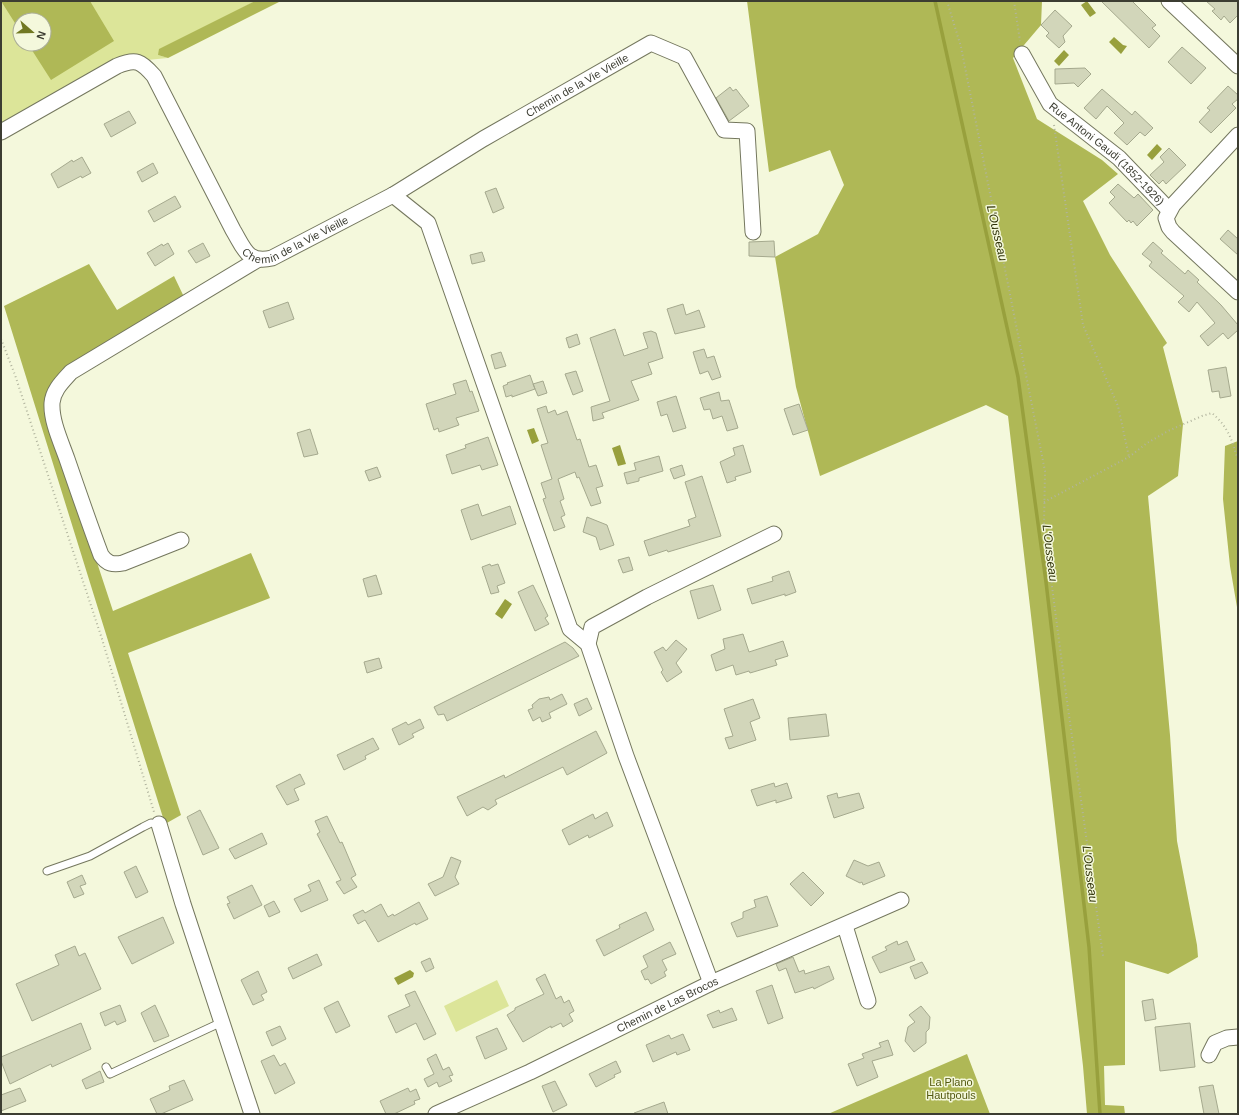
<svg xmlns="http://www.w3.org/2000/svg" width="1239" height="1115" font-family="Helvetica,sans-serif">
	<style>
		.green { fill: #dce599; fill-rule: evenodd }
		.forest { fill: #afb856 }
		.water { fill: #98a03d }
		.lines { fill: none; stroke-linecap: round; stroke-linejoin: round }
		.stream { stroke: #98a03d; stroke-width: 3.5 }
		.building { fill: #d2d6ba; stroke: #a5a98e }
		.service-casing { stroke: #74775e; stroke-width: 9 }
		.minor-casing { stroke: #74775e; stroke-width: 17 }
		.path { stroke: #b1b49e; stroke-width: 2; stroke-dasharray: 1 3; stroke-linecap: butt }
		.service { stroke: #fff; stroke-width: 7 }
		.minor { stroke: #fff; stroke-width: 15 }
		.labels { text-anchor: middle; stroke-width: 3; stroke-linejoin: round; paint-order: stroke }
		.street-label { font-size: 11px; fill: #3c3d32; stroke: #f4f8dc }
		.park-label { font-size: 11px; fill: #535910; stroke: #f4f8dc }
		.water-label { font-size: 12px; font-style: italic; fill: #303309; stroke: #f4f8dc }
	</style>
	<rect width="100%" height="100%" fill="#f4f8dc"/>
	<path class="green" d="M1,1h254l-97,54 10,3 -21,2 -20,-6 -126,69zM20,20h24v24h-24z
		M497,980l12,26 -53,26 -12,-26z"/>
	<path class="forest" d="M1,1h89l24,40 -63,39 -23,-36h16v-24h-24v11z
		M255,1h26l-113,57 -10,-3 1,-6z
		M747,1h295l-1,24 -28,33 24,61 65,41 16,14 -35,27 27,54 57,88 -4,4 20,77 -5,52 -30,20 22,239 7,106 20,104 1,12 -30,17 -43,-13v104l-21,1 1,39 19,1 1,8h-38l-4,-48 -75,-650 -22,-11 -166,71 -24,-89 -21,-130 43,-23 26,-49 -14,-35 -61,22z
		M89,264l28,46 57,-34 10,21 -123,77 -15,34 67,203 138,-58 19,45 -142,55 53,162 -16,9 -161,-518z
		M1238,441v172l-8,-47 -7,-67 2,-53z
		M967,1054l23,60h-162z"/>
	<path class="water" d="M1087,1l9,12 -6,4 -9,-12z
		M1114,37l9,8 4,1 -6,8 -12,-12z
		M1064,50l5,5 -10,11 -5,-5z
		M1157,144l5,5 -10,11 -5,-5z
		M534,428l5,13 -7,3 -5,-14z
		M620,445l6,19 -8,2 -6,-18z
		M505,599l7,5 -10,15 -7,-5z
		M410,970l4,3 -1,4 -15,8 -4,-7z"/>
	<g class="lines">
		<path class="stream" d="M935,1l83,376 28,205 43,365 11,167"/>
	</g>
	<path class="building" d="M1101,1h31l24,24 -4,3 8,8 -11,12z
		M1206,1h32v14l-8,8 -6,-7 -3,4 -9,-9 3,-2z
		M1055,10l17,16 -9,10 2,6 -6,6 -13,-12 3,-3 -8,-8z
		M1182,47l24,21 -15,16 -23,-22z
		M1085,68l6,6 -13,13 -4,-4 -19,1v-15z
		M1228,86l10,9v4l-6,5 4,4 -25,25 -12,-11 11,-12 -3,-2z
		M730,87l3,4 3,-2 13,17 -20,15 -13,-23z
		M1102,89l30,26 3,-4 18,17 -8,8 -5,-4 -13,13 -13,-12 10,-10 -17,-17 -11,13 -12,-11z
		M129,111l7,12 -25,14 -7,-13z
		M1169,148l17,17 -20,19 -3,-4 -4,4 -9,-9 14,-13 -4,-5z
		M82,157l9,16 -9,5 -1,-2 -23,12 -7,-14 21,-14 1,2z
		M153,163l5,10 -16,9 -5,-10z
		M1118,184l16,14 4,-4 15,16 -16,16 -4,-5 -2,2 -2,-3 -2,2 -18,-19 6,-6 -5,-5z
		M496,188l8,20 -11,5 -8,-21z
		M175,196l6,11 -27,15 -6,-11z
		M1228,230l10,9v16l-18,-16z
		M774,241l1,16 -26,-1v-14z
		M1153,242l10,9 -2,2 24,21 3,-4 11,10 -2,2 24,23 17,20v5l-10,9 -5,-6 -15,13 -8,-10 15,-13 -18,-21 -8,10 -11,-10 6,-6 -35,-30 3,-4 -10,-8z
		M168,243l6,11 -19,12 -8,-13 15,-9 1,2z
		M203,243l7,13 -14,7 -8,-12z
		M482,252l3,9 -13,3 -2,-9z
		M288,302l6,17 -25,9 -6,-17z
		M683,304l3,11 13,-5 6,17 -30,7 -8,-25z
		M615,329l9,27 24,-8 -5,-15 8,-2 5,2 7,25 -15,5 4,11 -21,7 8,19 -37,13 2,5 -11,3 -2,-14 19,-6 -20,-63z
		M577,334l3,10 -11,4 -3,-10z
		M704,349l3,9 7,-2 7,21 -9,3 -4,-9 -8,3 -7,-22z
		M501,352l5,14 -11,3 -4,-14z
		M1226,367l5,29 -11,2 -1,-7 -7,1 -4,-22z
		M576,371l7,20 -10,4 -8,-21z
		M530,375l5,14 -23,8v-2l-6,2 -3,-11 5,-2 -1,-1z
		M466,380l4,12 2,-1 7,20 -23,7 3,7 -20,7 -1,-4 -4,2 -8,-26 30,-10 -3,-10z
		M543,381l4,12 -9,3 -5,-12z
		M719,392l2,9 8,-1 9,28 -11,3 -5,-15 -9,3 -3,-10 -6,1 -4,-12z
		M676,396l10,32 -13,4 -6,-18 -6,2 -4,-14z
		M799,404l9,26 -15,5 -9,-26z
		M546,406l2,7 7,-3 2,5 10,-4 10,29 3,-1 9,28 7,-2 7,21 -7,2 5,15 -10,3 -12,-29 -2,1 -2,-6 -17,7 6,20 -4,2 5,14 -4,2 4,10 -11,4 -10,-29 -1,-3 3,-1 -5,-15 11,-4 -11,-34 7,-2 -11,-34z
		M310,429l8,25 -14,3 -7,-24z
		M488,437l10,28 -16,5 -2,-5 -28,9 -6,-19 20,-7 -1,-3z
		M743,445l8,27 -16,5 1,3 -9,3 -7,-21 15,-7 -2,-7z
		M659,456l4,15 -24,7v3l-12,3 -3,-11 12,-3 -2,-7z
		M682,465l3,10 -11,4 -4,-10z
		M377,467l4,10 -12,4 -4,-10z
		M702,476l19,60 -53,16 -1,-2 -18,6 -5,-15 46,-15 -2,-6 8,-3 -11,-35z
		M478,504l4,12 28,-10 6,18 -45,16 -10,-30z
		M587,517l20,8 7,20 -14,5 -4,-13 -13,-5z
		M629,557l4,13 -10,3 -5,-13z
		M490,564l1,2 7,-2 7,19 -8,3 2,6 -8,2 -9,-27z
		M789,571l7,21 -11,4v-2l-33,10 -5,-15 26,-8 -1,-4z
		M376,575l6,19 -14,3 -5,-18z
		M533,585l15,31 -3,2 4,6 -14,7 -17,-39z
		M713,585l8,25 -23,9 -8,-28z
		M743,634l6,18 34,-11 5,15 -13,4 2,5 -27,8 -1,-2 -13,4 -3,-10 -17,6 -5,-16 14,-6 -2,-10z
		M676,640l11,9 -11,14 6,9 -15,10 -6,-10 2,-2 -9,-18 9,-5 3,4z
		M565,642l8,6 6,8 -132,65 -3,-7 -6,1 -4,-8z
		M379,658l3,10 -15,5 -3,-11z
		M562,694l5,10 -18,9 2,5 -9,4 -2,-5 -7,4 -5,-11 5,-2 -1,-3 7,-6 10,-2 1,3z
		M587,698l5,11 -13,7 -5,-12z
		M753,699l7,19 -10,4 6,18 -27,9 -4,-11 8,-2 -9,-27z
		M826,714l3,22 -39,4 -2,-22z
		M420,719l4,9 -12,6 2,3 -15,8 -7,-16 14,-7 2,3z
		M596,731l11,22 -40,22 -4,-8 -68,33 2,4 -9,6 -5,-3 -16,9 -10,-19 47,-22 1,3z
		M373,738l6,11 -14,7 1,3 -22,11 -7,-15z
		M300,774l5,10 -11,5 5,11 -12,5 -11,-19z
		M774,783l1,4 12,-4 5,15 -16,5v-3l-19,6 -6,-16z
		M837,793l1,5 21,-5 5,15 -30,10 -7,-22z
		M200,810l19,38 -16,7 -16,-38z
		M607,812l6,14 -24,12 -1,-3 -19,10 -7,-15 31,-16 2,5z
		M327,816l13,27 2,-1 14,33 -5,3 6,9 -13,7 -8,-12 5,-2 -24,-46 3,-2 -5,-11z
		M262,833l5,11 -32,15 -6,-10z
		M451,857l10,4 -6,16 4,7 -24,12 -7,-12 15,-7z
		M854,860l14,6 11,-4 6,14 -22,9 -1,-3 -2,1 -14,-7z
		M136,866l12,26 -12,6 -12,-26z
		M803,872l21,21 -13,13 -21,-22z
		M82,875l4,9 -6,2 4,8 -10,4 -7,-16z
		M319,880l9,20 -27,12 -7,-13 17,-8 -3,-6z
		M252,885l10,20 -28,14 -7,-15 3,-1 -3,-6z
		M767,896l11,30 -41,11 -6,-14 12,-5v-6l13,-5 -2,-7z
		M274,901l6,11 -11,5 -5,-11z
		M419,902l9,17 -12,6 -1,-2 -37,19 -13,-22 -7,4 -5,-9 10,-5 2,3 16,-9 7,13 5,-3 1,2z
		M646,912l8,18 -50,26 -8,-16 24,-12 -1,-3z
		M163,917l11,26 -42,21 -14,-27z
		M897,941l1,4 9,-4 8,19 -35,13 -8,-16 15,-7 -2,-3z
		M670,942l6,12 -14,6 5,10 -3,2 2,4 -15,8 -3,-5 -3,1 -4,-9 7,-4 -5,-11z
		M75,946l4,10 6,-3 16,36 -69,32 -16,-37 43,-19 -4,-10z
		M317,954l5,11 -29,14 -5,-11z
		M793,957l6,15 5,-2 1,4 24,-8 5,13 -20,10 -1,-2 -18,6 -9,-25 -7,3 -3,-7z
		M430,958l4,10 -8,4 -5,-10z
		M922,962l6,11 -13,6 -5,-12z
		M258,971l9,21 -6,3 3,5 -11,5 -12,-25z
		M545,974l11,25 5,-3 3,7 5,-3 5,11 -5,3 4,7 -10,6 -2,-4 -10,5v-2l-28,16 -16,-27 8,-5v-2l29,-14 -8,-15z
		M772,985l11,33 -15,6 -12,-33z
		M415,991l21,43 -12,6 -8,-17 -20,10 -8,-17 22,-10 -5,-11z
		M1153,999l3,20 -11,2 -3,-20z
		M338,1001l12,25 -14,7 -12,-25z
		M120,1005l6,16 -9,4 -2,-4 -10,5 -5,-13z
		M155,1005l14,31 -15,6 -13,-29z
		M921,1006l9,11 -1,12 -3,3v11l-12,9 -9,-11 3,-14 7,-5 -6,-7z
		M732,1008l5,12 -24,8 -6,-13 12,-5 1,3z
		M81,1023l10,26 -39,18 -1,-3 -41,20 -9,-23v-4z
		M1190,1023l5,44 -35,4 -5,-44z
		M280,1026l6,13 -14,7 -6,-14z
		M497,1028l10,21 -22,10 -9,-22z
		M683,1034l7,16 -13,5 -1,-3 -23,10 -7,-17 23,-10 2,4z
		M888,1040l5,15 -21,6 6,16 -21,9 -9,-22 16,-6 -2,-4 19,-7 -2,-4z
		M436,1054l7,16 6,-3 4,8 -4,1 3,5 -13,6 -2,-5 -9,5 -4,-8 10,-5 -7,-15z
		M274,1055l6,11 5,-3 10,20 -20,11 -14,-33z
		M616,1061l5,11 -7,3 1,2 -19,10 -7,-13z
		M100,1071l4,11 -18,7 -4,-9z
		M184,1080l9,20 -32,14h-4l-7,-15 20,-9 -1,-4z
		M555,1081l12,24 -14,7 -11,-26z
		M1213,1085l6,29h-15l-5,-27z
		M20,1088l6,13 -25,10v-16z
		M408,1088l2,4 6,-3 4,10 -6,2 1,3 -21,10h-8l-6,-13z
		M664,1102l4,12h-34v-1z"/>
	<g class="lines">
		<defs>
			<path id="service" d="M47,871l43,-15 53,-29 8,-4 8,1
				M106,1067l4,7 112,-52"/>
			<g id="minor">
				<path d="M1169,1l69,65"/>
				<path id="s1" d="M1022,54l28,50 69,54 50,52"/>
				<path id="s2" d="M1,132l116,-66c19,-8 24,-5 37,10l79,154c11,18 14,34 39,28l121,-63 90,-56 168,-96 33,14 40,73 23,1 6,101"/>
				<path d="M1238,135l-65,70 -7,13 3,9 4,5 65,60"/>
				<path d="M393,195l35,28 142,406 18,15 38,112 85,227"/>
				<path d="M181,540l-58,23c-10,2 -16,1 -22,-8 -12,-32 -23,-64 -34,-96 -6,-17 -16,-38 -15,-56 1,-13 11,-22 19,-31l186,-112"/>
				<path d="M588,644l4,-17 55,-30 127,-63"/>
				<path d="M159,824l24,80 69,210"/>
				<path d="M845,926l23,75"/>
				<path d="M1209,1055l6,-12 12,-5 11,-1"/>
				<path id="s3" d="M436,1114l94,-42 181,-89 190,-83"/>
			</g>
		</defs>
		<use href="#service" class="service-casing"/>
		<use href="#minor" class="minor-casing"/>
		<path class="path" d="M947,1l14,46 84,424 -1,54 22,169 37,262
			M1014,1l6,40
			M1054,125l29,200 35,81 11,51
			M1,339l14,36 87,264 52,173
			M1044,502l85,-45 18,-14 21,-12 34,-15 10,-3c17,15 20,27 26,48"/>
		<use href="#service" class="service"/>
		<use href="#minor" class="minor"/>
	</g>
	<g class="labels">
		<g class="street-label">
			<text dy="4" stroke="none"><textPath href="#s2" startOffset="754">Chemin de la Vie Vieille</textPath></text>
			<text dy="4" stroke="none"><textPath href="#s1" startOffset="133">Rue Antoni Gaudi (1852-1926)</textPath></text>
			<text dy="4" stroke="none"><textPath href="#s2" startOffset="430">Chemin de la Vie Vieille</textPath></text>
			<text dy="4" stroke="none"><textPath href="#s3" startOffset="256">Chemin de Las Brocos</textPath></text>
		</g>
		<g class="park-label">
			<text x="951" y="1086">La Plano<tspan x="951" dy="13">Hautpouls</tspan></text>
		</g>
		<g class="water-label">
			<text transform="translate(997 233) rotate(77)" y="4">L'Ousseau</text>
			<text transform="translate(1050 553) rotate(83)" y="4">L'Ousseau</text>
			<text transform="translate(1090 874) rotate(83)" y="4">L'Ousseau</text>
		</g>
	</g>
	<rect width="1239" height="1115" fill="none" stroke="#3c3d32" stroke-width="4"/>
	<g transform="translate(32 32) rotate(110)"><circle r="19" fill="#f4f8dc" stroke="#aaad98"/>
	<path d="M0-3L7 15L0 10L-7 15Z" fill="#717822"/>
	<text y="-6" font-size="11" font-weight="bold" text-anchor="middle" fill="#3c3d32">N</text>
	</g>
</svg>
